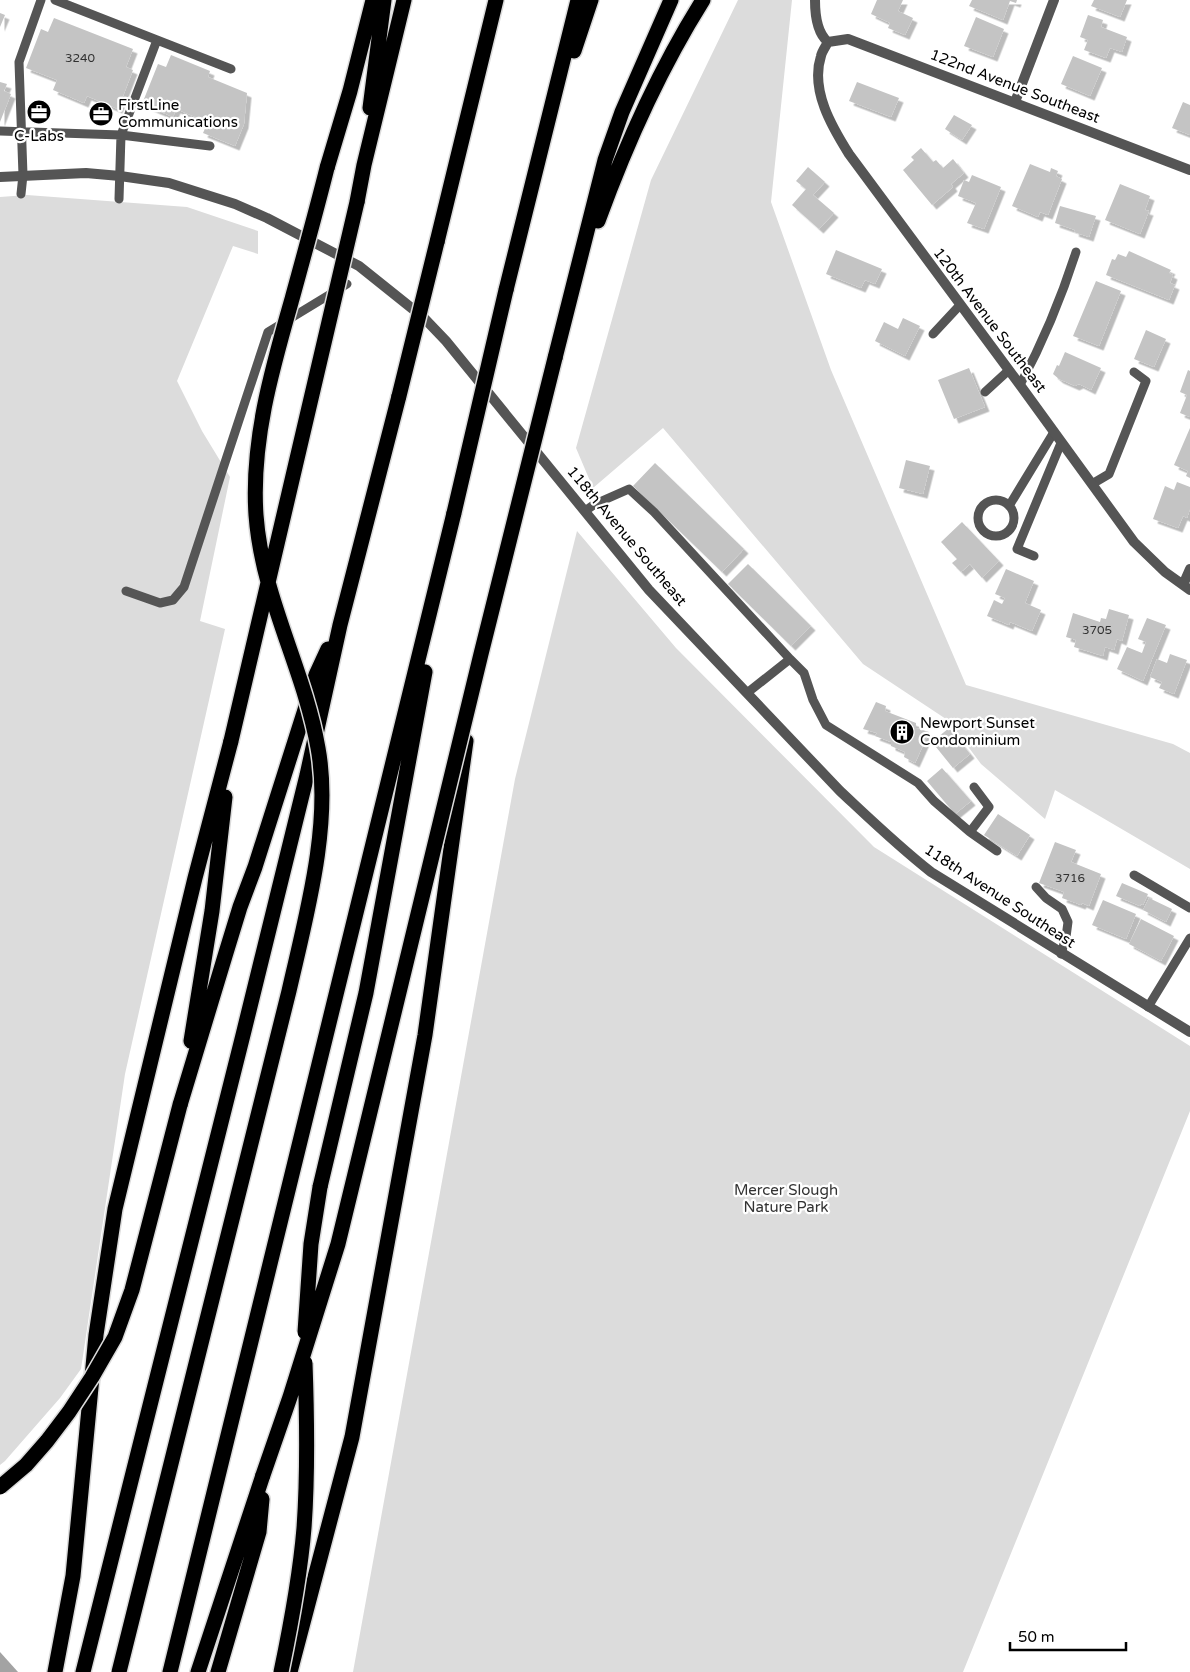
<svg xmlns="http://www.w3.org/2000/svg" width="1190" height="1672" font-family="'Varela Round',sans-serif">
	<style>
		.green { fill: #dcdcdc }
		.water { fill: #a3a3a3 }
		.building { fill: #c4c4c4; filter: url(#shadow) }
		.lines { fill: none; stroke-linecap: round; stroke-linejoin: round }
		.motorway-casing { stroke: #dbdbdb; stroke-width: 18 }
		.service { stroke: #555; stroke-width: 9 }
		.minor { stroke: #555; stroke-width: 10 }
		.tertiary { stroke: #555; stroke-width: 10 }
		.motorway { stroke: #000; stroke-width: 15 }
		.motorway-bridge-casing { stroke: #dbdbdb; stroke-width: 18; stroke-linecap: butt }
		.motorway-bridge { stroke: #000; stroke-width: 15 }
		.labels { text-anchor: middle; stroke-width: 4.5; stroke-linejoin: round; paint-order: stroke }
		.number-label { font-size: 12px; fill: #313131 }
		.street-label { font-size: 15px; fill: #000; stroke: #fff }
		.poi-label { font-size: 15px; fill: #000; stroke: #fff; text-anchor: start }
		.park-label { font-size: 15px; fill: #333; stroke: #fff }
	</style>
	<defs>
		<filter id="shadow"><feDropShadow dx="4.5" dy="4.5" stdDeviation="0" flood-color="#0004"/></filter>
	</defs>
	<rect width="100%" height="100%" fill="#fff"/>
	<path class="green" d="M738,0h54l-21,202 60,168 135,315 207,59 17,9v116l-135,-79 -10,29 -64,-55 -32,-43 -86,-57 -200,-236 -70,60 -17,-40 75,-268z
		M27,195l160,12 71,24v23l-25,-8 -56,135 25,50 28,46 -30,144 25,8 -100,445 -44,295 -21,29 -55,63 -5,4v-1268z
		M577,531l99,117 198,199 316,199v65l-227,561h-610l162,-893z"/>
	<path class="water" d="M0,1652l18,20h-18z"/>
	<path class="building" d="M877,0h26l-5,11 15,7 -8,17 -17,-7 2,-5 -19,-9z
		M972,0h45l-1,3 -6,-2 -7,19 -34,-14z
		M1094,0h33l-7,17 -29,-11z
		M0,13l5,2 -5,12z
		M1088,15l15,5 -2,7 26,10 -5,15 -12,-4 -4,10 -22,-8 4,-10 -8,-3z
		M976,17l28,12 -11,28 -29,-11z
		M54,18l79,31 -7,18 7,3 -15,39 -31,-13 -3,7 -31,-13 4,-10 -31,-12 15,-39 7,3z
		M171,55l39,16 -2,6 39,16 -3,31 -9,22 -32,-13 5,-11 -32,-13 -3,8 -31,-13 16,-40 8,3z
		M1073,56l29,12 -12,28 -29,-12z
		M0,82l7,2 -3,7 7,3 -11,28z
		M857,82l42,16 -8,19 -42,-16z
		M1183,102l7,3v30l-18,-7z
		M954,115l18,10 -10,15 -17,-11z
		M921,148l12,14 3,-2 7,8 10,-9 11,14 -13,11 2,3 -21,18 -29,-35 11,-10 -3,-3z
		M1030,164l20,8 1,-4 7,3 -2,5 6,3 -14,36 -8,-3 -2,5 -26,-11z
		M808,167l17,15 -12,13 21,18 -15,16 -27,-24 14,-16 -10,-8z
		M972,175l29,12 -17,42 -17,-6 9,-20 -18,-7 6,-16 5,2z
		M1120,184l30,12 -5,14 4,1 -9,23 -35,-14z
		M1060,206l36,10 -7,21 -15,-5 1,-2 -20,-7z
		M836,250l46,19 -7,15 -10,-4 -4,8 -35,-14z
		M1129,251l42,19 -2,3 4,2 -3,8 5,2 -6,15 -63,-25 6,-16 3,1 3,-6 8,3z
		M1096,281l25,10 -22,55 -26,-10z
		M903,318l17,8 -15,30 -30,-15 9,-19 14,7z
		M1146,330l20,9 -12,28 -20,-8z
		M1065,352l36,16 -10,22 -12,-6 -4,2 -16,-7 -6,-5 4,-9 2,1z
		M969,368l16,39 -31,12 -16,-39z
		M1188,370l2,1v46l-10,-4 7,-18 -7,-3z
		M1190,428v50l-4,-2 2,-5 -14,-6z
		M906,460l24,6 -7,28 -24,-6z
		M655,463l89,86 -22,23 -89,-86z
		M1177,482l13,5v22l-3,9 -4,-2 -5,12 -25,-9 12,-33 9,4z
		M962,522l37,39 -17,17 -12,-14 -9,8 -9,-9 5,-4 -16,-17z
		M748,564l63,62 -20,20 -63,-62z
		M1006,569l28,12 -9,22 16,7 -9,21 -22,-9 -1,3 -22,-9 7,-16 8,4 3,-6 -10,-4z
		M1109,609l20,6 -7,26 -5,-2 -3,11 -9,-3 -2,9 -29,-9 2,-7 -10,-3 7,-24 27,9 1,-4 5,1z
		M1147,618l19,7 -23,56 -26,-12 10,-22 15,6 4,-11 -8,-3z
		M1170,654l17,6 -13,34 -15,-6 3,-6 -12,-5 7,-18 10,4z
		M876,702l10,4 -1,5 31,12v5l13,4 -14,31 -11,-6 1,-5 -14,-6v-4l-16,-6 2,-3 -14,-4z
		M949,728l21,26 -17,14 -21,-26z
		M942,768l29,33 -16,13 -28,-33z
		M998,814l32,21 -13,21 -33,-21z
		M1055,842l21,8 -5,12 30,12 -12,32 -7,-3 -1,2 -19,-7 2,-6 -25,-9z
		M1122,883l26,11 -5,11 -2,-1 -1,2 -24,-10z
		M1149,898l23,11 -6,13 -23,-12z
		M1103,900l33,14 -10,25 -34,-14z
		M1141,919l33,17 -13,25 -32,-17z"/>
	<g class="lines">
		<defs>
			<path id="motorway" d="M574,51l17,-51
				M370,108l14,-108
				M327,168l23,-77 23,-91
				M357,202l7,-37 40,-165
				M598,221c28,-77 61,-151 105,-221
				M437,242l59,-242
				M506,290l72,-290
				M555,358l50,-198 17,-48 49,-112
				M191,1041l21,-130 13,-114
				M180,1105l45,-149 15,-49 15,-40 61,-192 12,-26
				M320,1187l46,-194 59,-321
				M55,1672l18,-96 23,-241 19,-126 80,-331 36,-137
				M83,1672l160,-637 64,-260 33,-150 59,-229
				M170,1672l284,-1159
				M198,1672l65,-197
				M218,1672l41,-140 3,-33
				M290,1672l62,-235 73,-402 41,-294"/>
		</defs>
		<use href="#motorway" class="motorway-casing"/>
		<path class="service" d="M55,0l176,69
			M0,131l121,4 89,11
			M21,194l2,-19 -4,-113 22,-62
			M119,199l2,-64 36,-95
			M933,334l27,-29
			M1020,385c24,-45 41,-86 56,-133
			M985,392l24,-22
			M1092,484l17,-10 37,-93 -12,-9
			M978 518a18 18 0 1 1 36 0a18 18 0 1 1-36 0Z
			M1009,506l45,-74
			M585,511l10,-7 34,-15 25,23 136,147 -43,34
			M1034,556l-17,-7 44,-106
			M126,591l34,12 13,-3 11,-13 84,-255 79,-48
			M790,659l14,14 9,27 13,25 92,58 16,18 36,31 19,-25 -15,-20
			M970,832l27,19
			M1134,875l56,33
			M1036,887l10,11 16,11 6,13 -2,15 -5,17
			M1148,1007l42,-69"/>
		<path class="minor" d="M815,0c0,14 2,33 13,42
			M828,42c-2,4 -6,9 -7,14 -11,34 11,71 28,98l171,231 114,157 31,30 25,18
			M828,42l20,-3 342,131
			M1015,102l39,-102
			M1183,585l7,-16"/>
		<path class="tertiary" d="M0,177l86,-4 34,3 49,7 66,21 32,14 92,48 65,52 22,23 203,249 191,201c30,28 59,56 91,81l259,160"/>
		<use href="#motorway" class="motorway"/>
		<defs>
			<path id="motorway-bridge" d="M399,396l38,-154
				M454,513l52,-223
				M231,741l126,-539
				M305,1332l6,-88 9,-57
				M263,1475l27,-78 48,-153 143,-590 74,-296
				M0,1487l26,-22 21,-24 22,-29 23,-35 23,-40 17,-47 48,-185
				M119,1672l170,-681c17,-75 43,-167 29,-243 -14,-80 -56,-150 -62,-233 -5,-74 16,-146 36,-216 12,-44 24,-87 35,-131
				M281,1672c10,-48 19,-95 23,-144 4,-55 3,-110 1,-165"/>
		</defs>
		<use href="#motorway-bridge" class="motorway-bridge-casing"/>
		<use href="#motorway-bridge" class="motorway-bridge"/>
	</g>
	<defs>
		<symbol id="office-disc" viewBox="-11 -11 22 22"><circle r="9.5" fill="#000" stroke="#fff"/><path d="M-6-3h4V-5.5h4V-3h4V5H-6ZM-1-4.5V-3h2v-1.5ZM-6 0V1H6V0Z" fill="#fff"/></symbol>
		<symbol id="building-disc" viewBox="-11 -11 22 22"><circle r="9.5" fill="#000" stroke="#fff"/><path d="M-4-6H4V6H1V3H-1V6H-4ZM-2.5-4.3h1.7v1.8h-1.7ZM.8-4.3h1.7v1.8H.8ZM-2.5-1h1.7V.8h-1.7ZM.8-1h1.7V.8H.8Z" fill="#fff"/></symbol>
	</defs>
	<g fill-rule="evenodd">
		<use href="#office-disc" x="25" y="98" width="28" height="28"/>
		<use href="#office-disc" x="87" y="100" width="28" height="28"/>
		<use href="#building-disc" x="888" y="718" width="28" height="28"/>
	</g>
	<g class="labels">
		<g class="number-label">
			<text x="80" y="62">3240</text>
			<text x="1097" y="634">3705</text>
			<text x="1070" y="882">3716</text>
		</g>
		<g class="street-label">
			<text transform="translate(1015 86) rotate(21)" y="5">122nd Avenue Southeast</text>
			<text transform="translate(990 320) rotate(53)" y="5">120th Avenue Southeast</text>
			<text transform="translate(627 536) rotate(50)" y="5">118th Avenue Southeast</text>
			<text transform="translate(1000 896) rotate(33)" y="5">118th Avenue Southeast</text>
		</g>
		<g class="poi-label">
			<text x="118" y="110">FirstLine<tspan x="118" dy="17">Communications</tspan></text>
			<text x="39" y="141" text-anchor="middle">C-Labs</text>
			<text x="920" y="728">Newport Sunset<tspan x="920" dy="17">Condominium</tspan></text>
		</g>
		<g class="park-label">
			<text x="786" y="1195">Mercer Slough<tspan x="786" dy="17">Nature Park</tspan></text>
		</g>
	</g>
	<path d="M1010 1642v8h116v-8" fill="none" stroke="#000000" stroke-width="2.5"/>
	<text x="1018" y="1642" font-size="15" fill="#000000" stroke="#ffffff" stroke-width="4" paint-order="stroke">50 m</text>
</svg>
